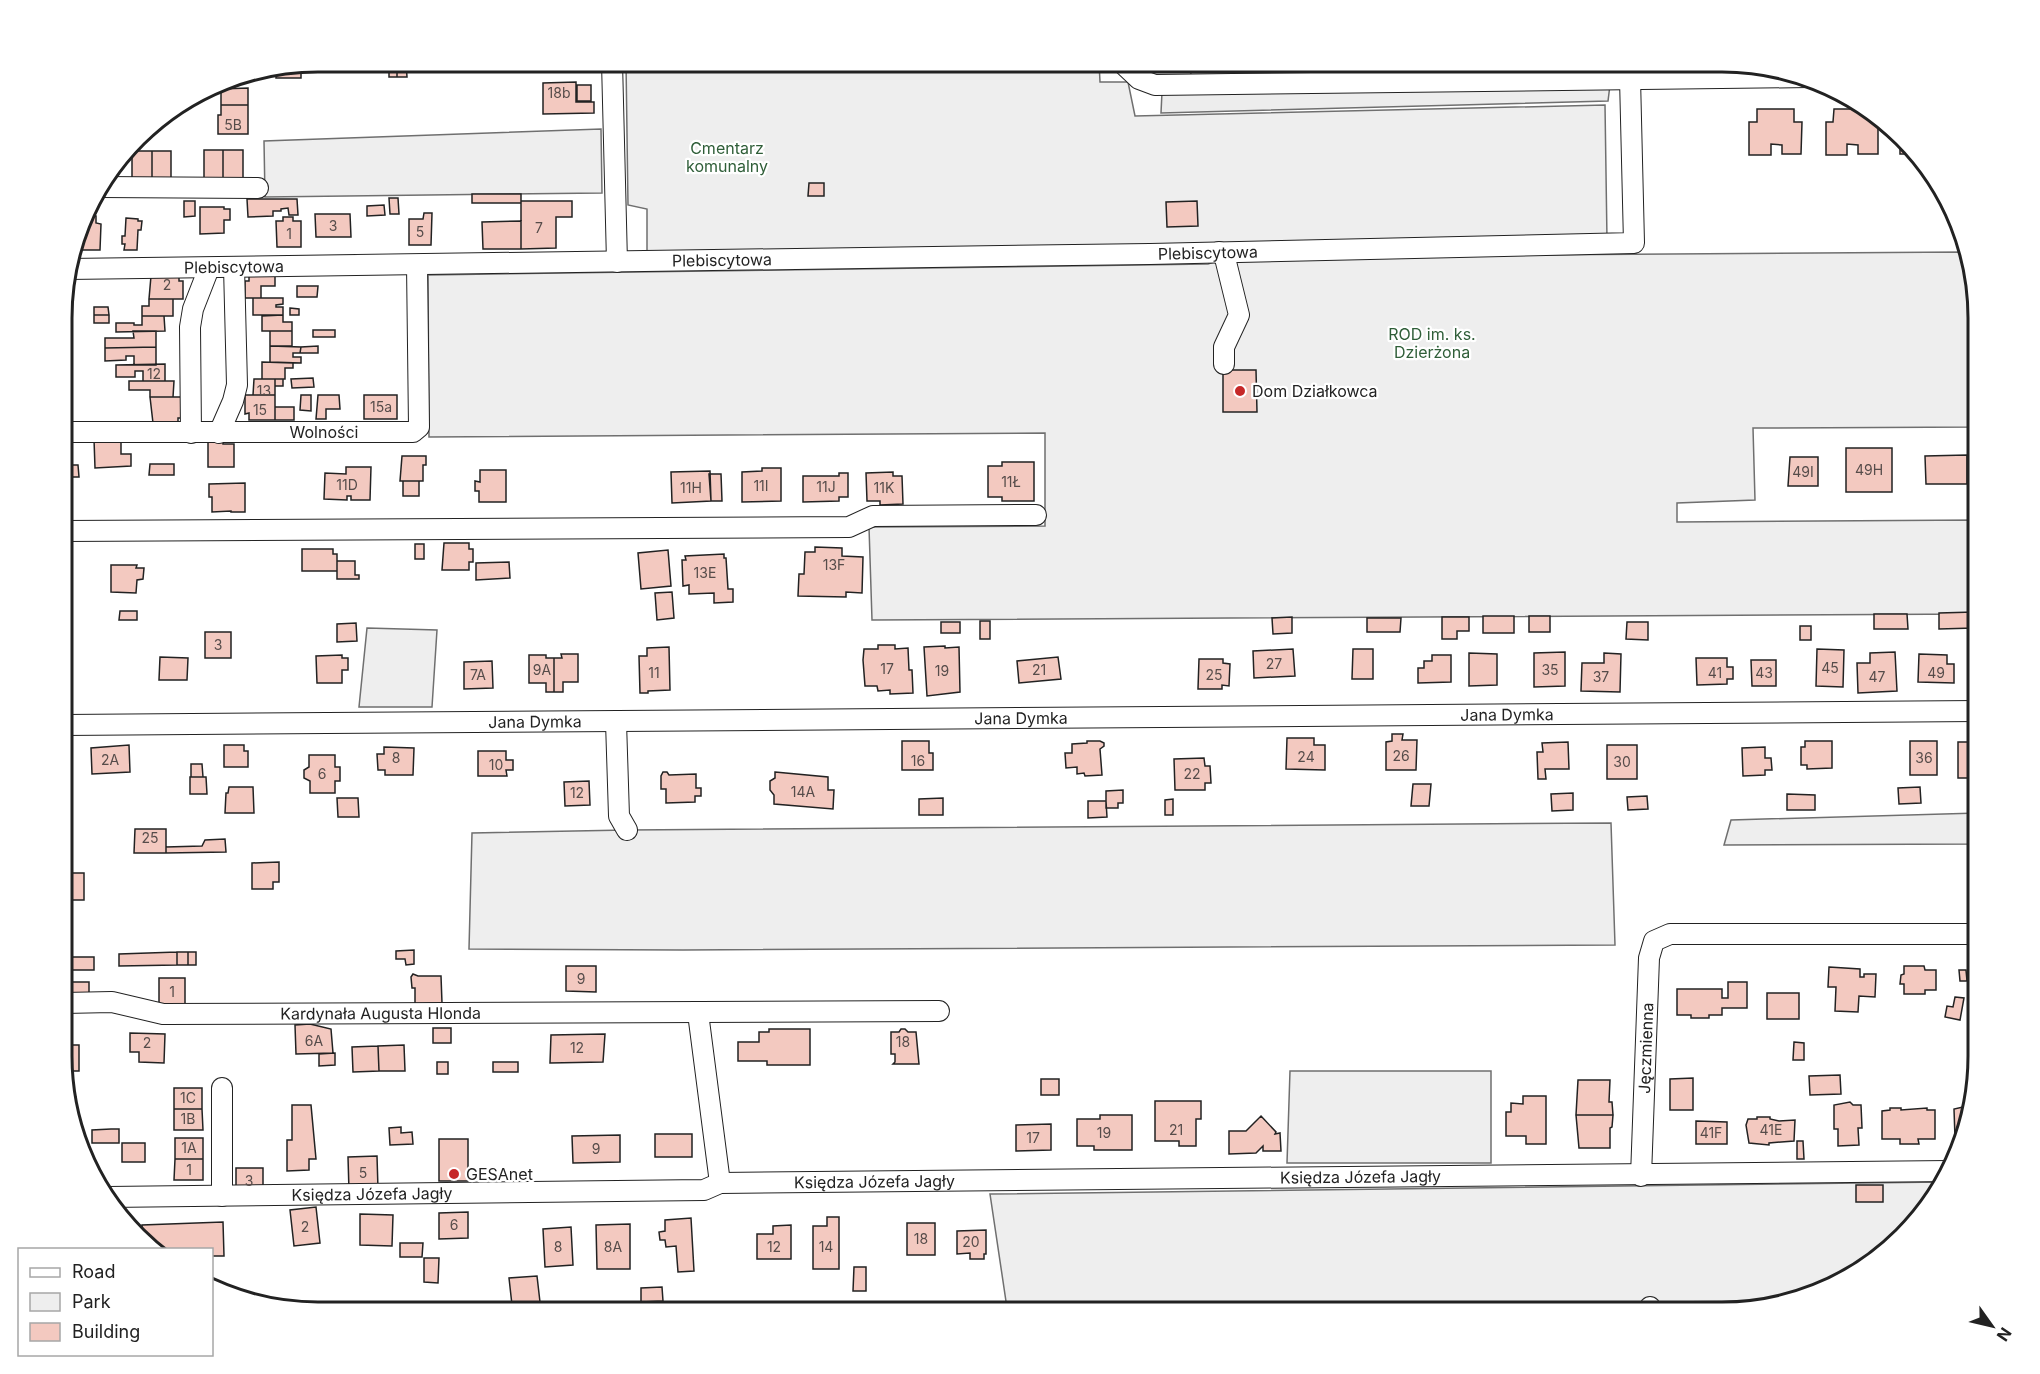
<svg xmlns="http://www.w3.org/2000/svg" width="2040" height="1374" font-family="Inter,sans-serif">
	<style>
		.green { fill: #eee; stroke: #6f6f6f; stroke-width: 1.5 }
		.parking { fill: #ededed; stroke: #6f6f6f; stroke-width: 1.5 }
		.building { fill: #f3c9c0; stroke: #222; stroke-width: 1.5 }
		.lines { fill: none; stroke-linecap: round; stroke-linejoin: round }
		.minor-casing { stroke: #222; stroke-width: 22 }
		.minor { stroke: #fff; stroke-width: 20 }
		.poi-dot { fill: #c62828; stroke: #fff; stroke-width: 2 }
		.labels { text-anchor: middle; stroke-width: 4.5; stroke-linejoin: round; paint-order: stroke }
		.number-label { font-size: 14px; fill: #564c4a }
		.park-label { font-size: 16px; fill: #2f5e38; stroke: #fff }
		.street-label { font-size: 16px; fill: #222; stroke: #fff }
		.poi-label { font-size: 16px; fill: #222; stroke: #fff; text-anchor: start }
		.rim { fill: none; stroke: #222; stroke-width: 3 }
	</style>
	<rect width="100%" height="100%" fill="#fff"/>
	<path class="green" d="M626,62h473l1,20h28l7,34 470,-11 2,135 -960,14v-45l-19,-4z
		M1190,62h412v4l-411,12z
		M601,129l1,64 -337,4 -1,-56z
		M1963,252l15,50v125l-225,1 2,72 -78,3v19l301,-2v94l-1106,6 -3,-93 176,-1v-93l-616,4 -1,-162 780,-11 21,-7z
		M367,628l70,2 -5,77h-73z
		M1978,813v31l-254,1 7,-25z
		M1611,823l4,122 -932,5 -214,-1 3,-116 155,-3z
		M1290,1071h201v92h-204z
		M1943,1182l-8,17 -85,79 -76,23 -767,7 -17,-114z"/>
	<path class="parking" d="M1143,62h47l1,16 -39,1 -9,-6z
		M1610,85l-2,16 -447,12 1,-21z"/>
	<path class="building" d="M389,62h8v15h-8z
		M397,62h9l1,15h-10z
		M579,62h17v9l-17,-1z
		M301,65v13h-25v-8z
		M576,82v20h18v11l-51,1v-31z
		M577,85h14v16h-14z
		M248,88v17h-27v-16z
		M221,105h27v29h-30v-19h3z
		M1757,109h37v13h8l-1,32h-19v-9l-11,-1v11h-22v-33h8z
		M1834,109h35l2,2v11h7v32h-20v-9l-11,-1v11h-21v-33h7z
		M1900,143l11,11h-11z
		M204,150h19v28h-19z
		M223,150h20v28h-20z
		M132,151h20v28h-20z
		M152,151h19v28h-19z
		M809,183h15v13h-16z
		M472,194h49v9h-49z
		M389,198h9l1,16h-9z
		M247,199h50l1,16h-9l-1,-7 -7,1v2h-8v5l-25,1z
		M184,201h11v15l-11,1z
		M521,201h51v16h-16v31l-35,1z
		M1197,201l1,25 -31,1 -1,-25z
		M384,205l1,10 -18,1v-10z
		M200,207h24v2h6v11h-6v13l-24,1z
		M424,213h8l-1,32h-22v-26h14z
		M315,214h35l1,23h-35z
		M85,216h11v7l5,1 -1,26h-24z
		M283,217h10v4h8v26h-24l-1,-26h7z
		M126,218l12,1v2h4l-1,9h-3l-1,20h-13l1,-6h-3v-8h3z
		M521,221v28h-38l-1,-27z
		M249,274h26v12h-14v12h-16v-17h4z
		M151,276h28v5h4v18h-34z
		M297,286h21l-1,11h-20z
		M253,298h30v6l-7,1v2h7v8h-30z
		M149,299h24v17h-31v-10h7z
		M94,307h14l1,8h-15z
		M290,308l9,1v6h-9z
		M94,315h15v8h-15z
		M283,315v7h9v9h-30v-15z
		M142,316h22l1,15 -49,1v-9h18v2h8z
		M313,330h22v7h-22z
		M133,331h23v16l-51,1v-10h29z
		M270,331h22v15h-22z
		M270,346l31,1 -1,6h-7v4h8v6l-31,-1z
		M318,346v7h-18l1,-6z
		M156,347v18h-22v-9h-8v4l-21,1v-13z
		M262,362l31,1v5h-8v11h-23z
		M165,364v17h-22v-10h-8v6h-19v-12z
		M1223,370h33l1,42h-34z
		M313,378l1,9 -22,1 -1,-9z
		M254,379h21v16h-22z
		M275,379h8v7h-8z
		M129,381h45l-1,16h-23v-7h-21z
		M245,395h30v25h-26v-7l-4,1z
		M301,395h10v16l-11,-1z
		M318,395h21l1,14h-14v10h-10z
		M364,395h33v24h-33z
		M150,397h33l1,21h-6v4l-25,1z
		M275,407h19v13h-19z
		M94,439l27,2v13h10v12l-36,2z
		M208,440h15v4h11v23h-26z
		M1846,448h46v44h-46z
		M1967,455v29h-41l-1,-28z
		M402,456h24v9h-3v16h-23z
		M1790,457h28v29h-30z
		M1002,462h32v39h-32v-4h-14v-31h14z
		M150,464h24v11h-25z
		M64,465h14l1,12h-15z
		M346,467h25l-1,33h-19v-4h-4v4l-23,-1 1,-26 21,1z
		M762,468h19v33l-39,1v-30l20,-1z
		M480,470h26v32h-27v-11h-4v-10l5,1z
		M710,471l1,30 -39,2 -1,-31z
		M893,472v4h9l1,28 -23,1v-4h-13l-1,-28z
		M839,473h9v24h-9v4l-36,1v-26h36z
		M709,474h12l1,27h-11z
		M403,481h16v15h-16z
		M245,483v29h-14v-1l-19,1v-15h-3v-13z
		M444,543h25v6h4v13h-4v8h-27z
		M415,544h9v15h-9z
		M815,547l27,1v8l21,1 -1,36 -16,-1v5l-48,-1 1,-22h5l1,-22h10z
		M302,549h31v5h4v17h-35z
		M668,550l3,36 -30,3 -3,-36z
		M724,554v4h2l2,31h5v13l-19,1v-10l-25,1v-9l-6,1 -1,-26h4l-1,-4z
		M337,561h18v14h4v4h-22z
		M509,562l1,16 -34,2v-17z
		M111,565h26l-1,3h8l-1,11 -6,1 -1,13 -25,-1z
		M672,592l2,26 -17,2 -2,-27z
		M120,611h17v9h-18z
		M1974,612v16l-35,1v-16z
		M1874,614h33l1,15h-34z
		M1483,616h31v17h-31z
		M1529,616h21v16h-21z
		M1292,617v16l-19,1 -1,-16z
		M1442,617h27v14h-12v8h-15z
		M1367,618h34l-1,14h-33z
		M980,621h10v18h-10z
		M941,622h19v11h-19z
		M1627,622h21v18l-22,-1z
		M356,623l1,18 -20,1v-18z
		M1800,626h11v14h-11z
		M205,632h26v26h-26z
		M878,645h17v4l13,-1 1,22h3l1,23 -23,1v-4l-12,1 -1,-5h-12l-2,-26 1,-11h14z
		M945,646v2l14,-1 1,45 -33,4 -3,-49z
		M669,647l1,43 -22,1v2h-8l-1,-37h8v-8z
		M1293,649l2,27 -41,2 -1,-27z
		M1353,649h20v30h-21z
		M1817,649l27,1 -1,37 -27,-1z
		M1565,652v34l-31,1v-34z
		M1895,652l2,39 -39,2 -1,-30h13v-10z
		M1469,653l28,1v31l-28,1z
		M1604,653l17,1 -1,38 -39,-1 1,-28h22z
		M561,654h17v28h-15v10h-9v-34h8z
		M1919,654l28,1v9h7v19l-36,-1z
		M342,655v3h6v12h-6v13h-25l-1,-27z
		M529,655h17v3h8v34h-8v-9h-17z
		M1432,655h19v27l-33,1v-15h6v-7h8z
		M160,657l28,1 -1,22h-28z
		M1058,657l3,22 -42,4 -2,-22z
		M1696,658h31v9h6v12h-6v5l-30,1z
		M1199,659h24v4l7,1 -1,22 -7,-1v4h-24z
		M1751,660h25v26h-24z
		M492,661l1,27 -29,1v-27z
		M1392,734h11l-1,6h15l-1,30h-30v-28l6,-1z
		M1287,738h27v7h11v25l-39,-1z
		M902,741h27v12h4v17h-31z
		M1087,741h13l4,2v3l-4,3 2,26 -17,1 -1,-3 -7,1v-7l-11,1 -1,-15h7v-9l15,-1z
		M1805,741h27v27l-25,1v-4h-6v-18h4z
		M1910,741h27v34h-27z
		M1568,742l1,27h-24l1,10h-8l-1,-27h6l-1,-9z
		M1958,742h20v36h-20z
		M129,745l1,27 -38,2 -1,-26z
		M224,745h20v6h4v16h-24z
		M1607,745h30v34h-30z
		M384,747l30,1 -1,27h-28v-5h-7l-1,-16h7z
		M1765,747v11h6l1,12h-7v5l-22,1 -1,-28z
		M478,751h28v9h7v10h-7l1,6h-29z
		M309,755h26v12h5v14h-5v12h-25v-12l-6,-3v-8l5,-3z
		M1204,758l1,8h5l1,17h-6v7h-30l-1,-31z
		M191,764h11l1,13h-12z
		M71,766v14h-7v-13z
		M663,772h4l2,3 27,-1v14h5v8h-6v6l-29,1v-14h-5v-13z
		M775,772l53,5v13h6l-1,19 -59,-5v-9l-4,-5v-9l5,-3z
		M190,777h16l1,17h-17z
		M589,781l1,24 -25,1 -1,-24z
		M1413,784h18l-2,22h-18z
		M229,787h24l1,26h-29l1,-20h2z
		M1920,787l1,16 -22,1 -1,-16z
		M1123,790v13h-5v5h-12v-17z
		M1573,793v17l-21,1 -1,-17z
		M1787,794l28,1v15h-28z
		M1647,796l1,13 -20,1 -1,-13z
		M337,798h21l1,19h-21z
		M943,798v17h-24v-16z
		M1173,799v16h-8v-15z
		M1088,801h18l1,16 -19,1z
		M135,829h31v24h-32z
		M225,839l1,13 -60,1v-6l36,-1 3,-6z
		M252,863l27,-1v20h-6v7h-21z
		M64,869h5l1,4h14v27h-17v-16h-3z
		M414,950v14l-8,1 -1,-6h-9v-8z
		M177,952h11v13h-11z
		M177,952v13l-58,1v-12z
		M188,952h8v13h-8z
		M70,957h24v13h-24z
		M566,966h30v26l-30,-1z
		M1904,966h20l1,4h11v20h-11v4h-21v-10h-4l1,-9 3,-1z
		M1829,967l31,2v8h4v-3h12l-1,23 -16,-1 -1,16 -23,-1 1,-24h-8z
		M1959,970h7l1,11h-7z
		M413,974l5,2h23l1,27 -27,1v-16h-3l-1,-11z
		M159,978h26v27h-26z
		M64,982h25v15l-25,1z
		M1728,982h19v26h-25v7h-13v3h-18v-3h-14v-26h45v9h6z
		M1767,993h32v26h-32z
		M1955,997l9,1 -4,22 -15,-3 2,-11 6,1z
		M310,1024l21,5 2,24 -37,1 -1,-29z
		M433,1028h18v15h-18z
		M769,1029h41v36h-43v-4h-29v-19h21v-10h10z
		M901,1029h4l3,3h8l3,32h-26l2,-2v-8h-4v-22h8z
		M130,1033l35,1 -1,29 -25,-1v-10h-9z
		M605,1034l-2,28 -53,1 1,-28z
		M1794,1042l10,1v17h-11z
		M64,1045h15v26h-15z
		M404,1045l1,26h-26l-1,-25z
		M378,1046l1,25 -26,1 -1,-25z
		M335,1053v12l-16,1v-12z
		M437,1062h11v12h-11z
		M493,1062h25v10h-25z
		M1978,1067l-2,13h-5l-1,-12z
		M1840,1075l1,19 -31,1 -1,-19z
		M1693,1078v32h-23v-31z
		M1041,1079h18v16h-18z
		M1578,1080h32l-1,22h3l1,13h-37z
		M174,1088h28v21h-28z
		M1523,1096h23v48h-20v-8h-20v-24h5v-9l12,1z
		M76,1097v27l-9,-26z
		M1155,1101h46v18h-5v27h-17v-5h-24z
		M1850,1102l3,3h8l1,23h-4l1,17 -21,1v-17h-4v-24z
		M292,1105h19l5,54h-7v11l-22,1v-31h5z
		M1963,1107h8l-6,31h-10l-1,-29z
		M1890,1108h11v2l26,-2v2h8v29h-17l1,5h-19v-5h-18v-28l8,-1z
		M174,1109h28l1,21h-29z
		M1100,1115h32v35h-38v-4h-17v-27h23z
		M1576,1115h37l-1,12 -2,1v20h-31z
		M1261,1116l15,16 -1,2 5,-1 1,18h-18v-5l-7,7 -27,1v-23h17z
		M1757,1117h13v2l9,2 16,-1 -1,21 -25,2v2l-20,-2 -3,-18 2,-6h9z
		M1696,1121l31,1v22h-31z
		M1051,1124v26l-35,1v-26z
		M401,1127v6l11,-1 1,12 -23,1 -1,-17z
		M111,1129h8v14h-27v-13z
		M655,1134h37v23h-37z
		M620,1135v27l-47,1 -1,-27z
		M175,1138h28v21h-28z
		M439,1139h29v42h-29z
		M1797,1141h6l1,18h-7z
		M122,1143h23v19h-23z
		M92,1155l6,18 -5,1 -6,-17z
		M377,1156l1,33 -29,2 -1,-34z
		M175,1159h28v21h-29z
		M236,1168h27v26h-27z
		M1856,1185h27v17h-27z
		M316,1207l4,36 -26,3 -4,-36z
		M468,1212v26l-29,1v-26z
		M360,1214l33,1 -1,31 -32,-1z
		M827,1217h12v52h-26v-43h14z
		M691,1218l3,53 -16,1 -2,-26 -10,1 -1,-7h-5l-1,-8 6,-1v-11z
		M223,1222l1,34h-12v-6h-55l-15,-16v-9z
		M907,1223h28v32h-28z
		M630,1224v45h-33l-1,-44z
		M791,1225v34h-34v-25h16v-8z
		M571,1227l2,38 -28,2 -2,-38z
		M986,1230v24h-2v5h-14v-6l-13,1v-23z
		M400,1243h23l-1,14h-22z
		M424,1258h15l-1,25 -14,-1z
		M854,1267h12v24h-13z
		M537,1276l3,26 -28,3 -3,-27z
		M662,1287l1,14 -22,1v-14z
		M1479,1308h16v4h-16z"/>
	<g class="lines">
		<defs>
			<g id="minor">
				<path d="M612,62l5,200"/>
				<path d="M1121,62l18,17 16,6 654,-8"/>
				<path d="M101,187l157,1"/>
				<path d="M1219,252l6,6 14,57 -15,32v17"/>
				<path id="s1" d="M68,269l1082,-15 484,-11 -4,-165"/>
				<path id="s2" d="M64,432h349l6,-5 -2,-162"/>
				<path d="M191,433l-1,-106 3,-18 16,-41"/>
				<path d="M219,433l14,-32 4,-16 -3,-118"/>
				<path d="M64,531l785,-4 24,-11 163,-1"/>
				<path d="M616,722l3,94 8,14"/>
				<path id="s3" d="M64,725l1914,-14"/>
				<path id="s4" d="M64,1003l48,-1 51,12 776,-3"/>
				<path d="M698,1013l22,170"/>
				<path d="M222,1088v108"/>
				<path id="s5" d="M1641,1176l8,-218 5,-17 16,-7h308"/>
				<path id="s6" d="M108,1197l596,-7 16,-7 1229,-12"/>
				<path d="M1650,1307v5"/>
			</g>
		</defs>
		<use href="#minor" class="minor-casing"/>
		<use href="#minor" class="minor"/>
	</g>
	<g class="poi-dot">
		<circle cx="1240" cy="391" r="6"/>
		<circle cx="454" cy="1174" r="6"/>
	</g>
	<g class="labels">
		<g class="number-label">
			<text x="559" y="98">18b</text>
			<text x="233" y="130">5B</text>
			<text x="333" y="231">3</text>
			<text x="539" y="233">7</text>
			<text x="420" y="237">5</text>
			<text x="289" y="239">1</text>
			<text x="167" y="290">2</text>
			<text x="154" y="379">12</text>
			<text x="264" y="396">13</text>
			<text x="381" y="412">15a</text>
			<text x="260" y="415">15</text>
			<text x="1869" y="475">49H</text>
			<text x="1803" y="477">49I</text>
			<text x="1011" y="487">11Ł</text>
			<text x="347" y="490">11D</text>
			<text x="761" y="491">11I</text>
			<text x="826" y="492">11J</text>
			<text x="691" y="493">11H</text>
			<text x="884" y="493">11K</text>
			<text x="834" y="570">13F</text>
			<text x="705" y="578">13E</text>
			<text x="218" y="650">3</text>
			<text x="1274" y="669">27</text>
			<text x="1830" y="673">45</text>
			<text x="887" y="674">17</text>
			<text x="542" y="675">9A</text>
			<text x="1039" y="675">21</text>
			<text x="1550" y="675">35</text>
			<text x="942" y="676">19</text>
			<text x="654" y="678">11</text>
			<text x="1715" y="678">41</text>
			<text x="1764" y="678">43</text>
			<text x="1936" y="678">49</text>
			<text x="478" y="680">7A</text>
			<text x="1214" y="680">25</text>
			<text x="1601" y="682">37</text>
			<text x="1877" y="682">47</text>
			<text x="1401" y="761">26</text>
			<text x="1306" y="762">24</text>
			<text x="396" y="763">8</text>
			<text x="1924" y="763">36</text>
			<text x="110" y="765">2A</text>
			<text x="918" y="766">16</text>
			<text x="1622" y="767">30</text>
			<text x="496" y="770">10</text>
			<text x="322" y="779">6</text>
			<text x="1192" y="779">22</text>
			<text x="803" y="797">14A</text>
			<text x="577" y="798">12</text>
			<text x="150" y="843">25</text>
			<text x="581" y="984">9</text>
			<text x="172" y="997">1</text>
			<text x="314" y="1046">6A</text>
			<text x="903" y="1047">18</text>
			<text x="147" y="1048">2</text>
			<text x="577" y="1053">12</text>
			<text x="188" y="1103">1C</text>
			<text x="188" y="1124">1B</text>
			<text x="1176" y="1135">21</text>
			<text x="1771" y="1135">41E</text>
			<text x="1104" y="1138">19</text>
			<text x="1711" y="1138">41F</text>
			<text x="1033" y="1143">17</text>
			<text x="189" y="1153">1A</text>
			<text x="596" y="1154">9</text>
			<text x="189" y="1175">1</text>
			<text x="363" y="1178">5</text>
			<text x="249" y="1186">3</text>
			<text x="454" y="1230">6</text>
			<text x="305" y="1232">2</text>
			<text x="921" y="1244">18</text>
			<text x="971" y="1247">20</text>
			<text x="558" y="1252">8</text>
			<text x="613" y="1252">8A</text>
			<text x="774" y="1252">12</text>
			<text x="826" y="1252">14</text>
		</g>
		<g class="park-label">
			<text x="727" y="154">Cmentarz<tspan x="727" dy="18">komunalny</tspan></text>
			<text x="1432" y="340">ROD im. ks.<tspan x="1432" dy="18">Dzierżona</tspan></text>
		</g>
		<g class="street-label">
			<text dy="6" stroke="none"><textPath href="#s1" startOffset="1140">Plebiscytowa</textPath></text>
			<text dy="6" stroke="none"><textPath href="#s1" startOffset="654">Plebiscytowa</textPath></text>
			<text dy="6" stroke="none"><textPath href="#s1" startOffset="166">Plebiscytowa</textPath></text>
			<text dy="6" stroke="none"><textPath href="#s2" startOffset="260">Wolności</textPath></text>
			<text dy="6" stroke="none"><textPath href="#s3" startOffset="1443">Jana Dymka</textPath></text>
			<text dy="6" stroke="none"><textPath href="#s3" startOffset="957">Jana Dymka</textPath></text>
			<text dy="6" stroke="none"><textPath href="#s3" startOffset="471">Jana Dymka</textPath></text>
			<text dy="6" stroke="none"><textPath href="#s4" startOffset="318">Kardynała Augusta Hlonda</textPath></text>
			<text dy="6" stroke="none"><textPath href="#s5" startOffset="128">Jęczmienna</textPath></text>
			<text dy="6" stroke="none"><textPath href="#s6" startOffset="1254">Księdza Józefa Jagły</textPath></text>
			<text dy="6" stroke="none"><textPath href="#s6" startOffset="768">Księdza Józefa Jagły</textPath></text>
			<text dy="6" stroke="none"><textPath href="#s6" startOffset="264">Księdza Józefa Jagły</textPath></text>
		</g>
		<g class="poi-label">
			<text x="1252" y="397">Dom Działkowca</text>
			<text x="466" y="1180">GESAnet</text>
		</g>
	</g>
	<path d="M0 0H2040V1374H0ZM318 72H1722A246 246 0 0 1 1968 318V1056A246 246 0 0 1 1722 1302H318A246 246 0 0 1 72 1056V318A246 246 0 0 1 318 72Z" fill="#fff" fill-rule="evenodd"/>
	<path class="rim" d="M318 72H1722A246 246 0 0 1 1968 318V1056A246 246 0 0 1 1722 1302H318A246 246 0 0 1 72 1056V318A246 246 0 0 1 318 72Z"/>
	<rect x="18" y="1248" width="195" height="108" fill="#ffffff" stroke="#a7a7a7" stroke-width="1.5"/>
	<rect x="30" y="1268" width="30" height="9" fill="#ffffff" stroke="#a7a7a7" stroke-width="1.5"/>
	<text x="72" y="1278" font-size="18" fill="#222222">Road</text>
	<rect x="30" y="1293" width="30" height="18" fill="#eeeeee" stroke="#a7a7a7" stroke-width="1.5"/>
	<text x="72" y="1308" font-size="18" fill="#222222">Park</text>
	<rect x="30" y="1323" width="30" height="18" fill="#f3c9c0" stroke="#a7a7a7" stroke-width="1.5"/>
	<text x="72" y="1338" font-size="18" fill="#222222">Building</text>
	<g transform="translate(1992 1326) rotate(124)" stroke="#ffffff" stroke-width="4.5" paint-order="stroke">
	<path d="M0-4.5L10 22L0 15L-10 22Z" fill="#222222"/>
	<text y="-9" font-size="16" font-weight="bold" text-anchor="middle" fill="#222222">N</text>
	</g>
</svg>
